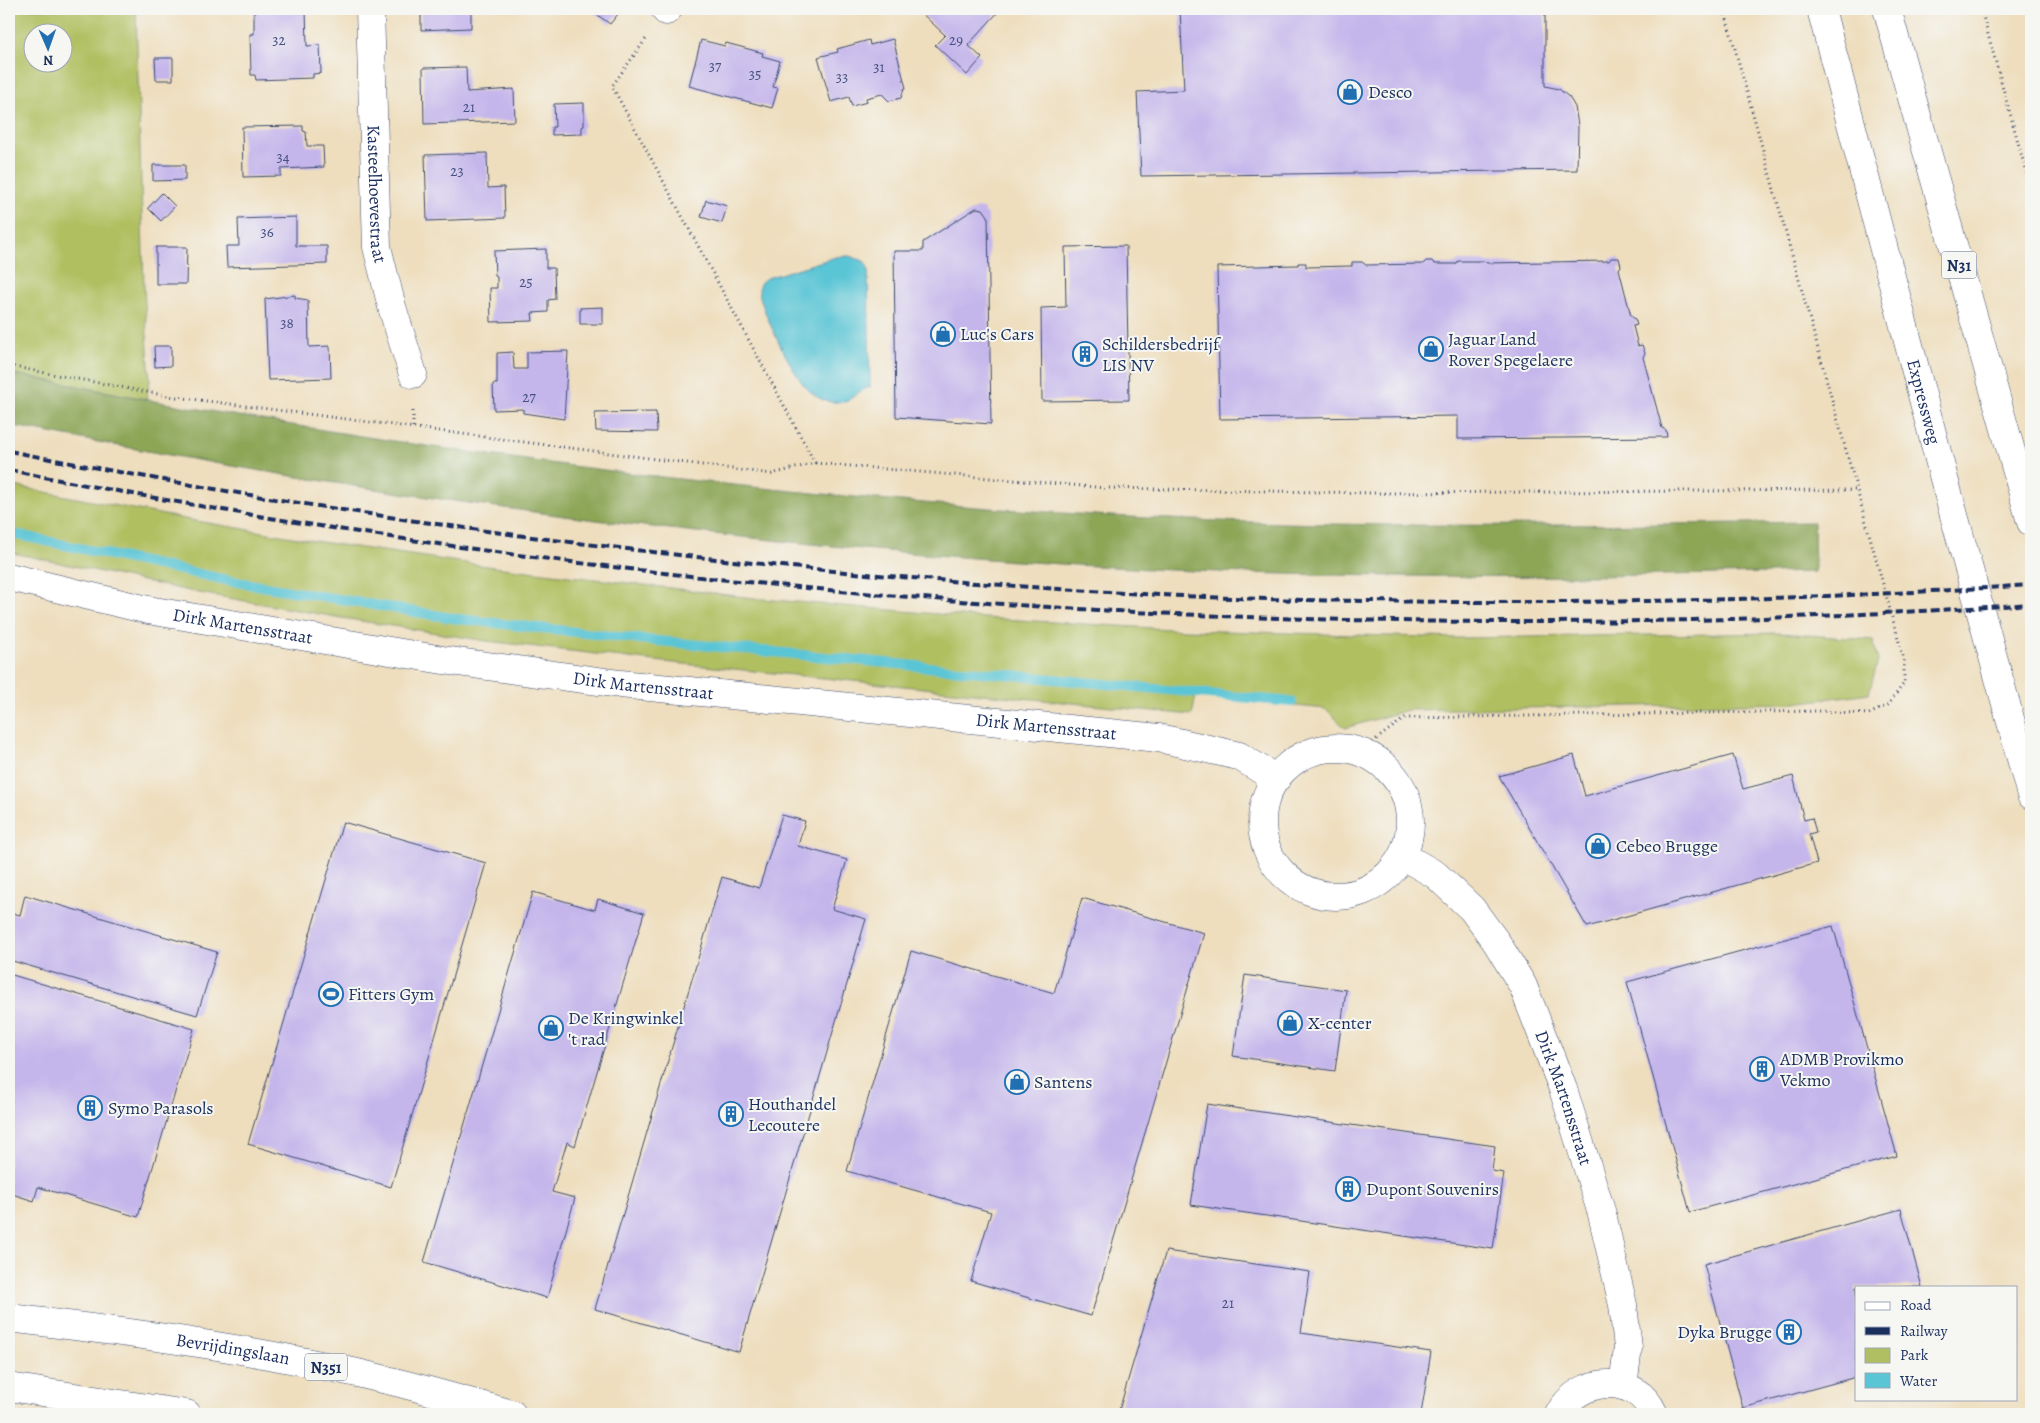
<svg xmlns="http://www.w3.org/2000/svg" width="2040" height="1423" font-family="Alegreya,serif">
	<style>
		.green { fill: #b0bf61; stroke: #667760; fill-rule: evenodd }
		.forest { fill: #8ca657; stroke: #546a5a }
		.water { fill: #5ac5d5; stroke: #3a7a9a }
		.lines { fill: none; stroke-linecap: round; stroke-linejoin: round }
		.stream { stroke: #5ac5d5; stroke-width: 10 }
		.building { fill: #c4b6eb }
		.street-casing { stroke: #3b496c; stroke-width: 29 }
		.highway-casing { stroke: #3b496c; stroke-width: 29 }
		.path { stroke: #3b496c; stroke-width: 3; stroke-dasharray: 1 4; stroke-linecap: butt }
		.street { stroke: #fff; stroke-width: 28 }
		.highway { stroke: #fff; stroke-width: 28 }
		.rail { stroke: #1b2f5e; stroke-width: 4; stroke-dasharray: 8 4; stroke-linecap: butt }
		.labels { text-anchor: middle; stroke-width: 4; stroke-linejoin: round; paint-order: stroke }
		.number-label { font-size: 15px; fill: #455181 }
		.shield { fill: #f6f6f2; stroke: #5d6b8a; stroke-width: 1 }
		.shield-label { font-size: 16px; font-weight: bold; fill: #1b2f5e }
		.poi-label { font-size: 18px; fill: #1b2f5e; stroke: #f6f6f2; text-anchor: start }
		.street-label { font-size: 18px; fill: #1b2f5e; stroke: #f6f6f2 }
	</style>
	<rect width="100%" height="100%" fill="#f6f6f2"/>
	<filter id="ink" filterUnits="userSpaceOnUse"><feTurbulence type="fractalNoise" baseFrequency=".02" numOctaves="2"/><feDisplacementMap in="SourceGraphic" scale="10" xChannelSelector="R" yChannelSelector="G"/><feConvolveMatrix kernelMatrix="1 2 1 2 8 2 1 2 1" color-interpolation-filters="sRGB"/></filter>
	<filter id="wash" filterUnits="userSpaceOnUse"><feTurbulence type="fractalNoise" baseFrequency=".0096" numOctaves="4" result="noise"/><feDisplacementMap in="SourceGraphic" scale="20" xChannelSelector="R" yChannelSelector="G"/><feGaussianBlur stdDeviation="1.12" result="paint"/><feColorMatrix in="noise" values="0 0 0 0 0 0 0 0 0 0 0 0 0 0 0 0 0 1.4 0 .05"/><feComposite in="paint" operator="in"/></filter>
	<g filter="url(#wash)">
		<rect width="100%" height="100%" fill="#eedebe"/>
		<path class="green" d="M9,9h127l8,279 6,93 -4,18 -137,-26zM32,32h30v30h-30z
			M9,485l181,35 144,24 160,23 268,32 222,19 202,12 273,8 321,-5 93,7 5,21 -9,32 -74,10 -387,7 -63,18 -19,-19 -130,-13 -4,19 -538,-54 -167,-20 -145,-23 -148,-26 -185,-40z"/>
		<path class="forest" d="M9,373c376,76 756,125 1139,145 222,11 444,7 666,4l1,50c-222,5 -444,8 -666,-3 -383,-19 -764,-70 -1140,-144z"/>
		<path class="water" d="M849,256l15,5 4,7 2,117v2c-14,3 -17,17 -38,15 -12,-1 -21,-9 -28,-17 -12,-14 -47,-81 -45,-98 1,-6 6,-8 11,-10l66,-20z"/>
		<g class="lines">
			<path class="stream" d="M9,533l222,48 227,38 190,21 644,62"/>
		</g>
		<g id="blocks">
			<path class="building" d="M254,9h52l1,37 13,-1 1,28 -8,1v4l-57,2 -1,-5h-4l-1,-41h4z
				M421,9h50v19l-50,2z
				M589,9h33l-12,15z
				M920,9h81l-33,36 14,13 -15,17 -32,-30 10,-10 -27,-25z
				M1180,9h365v77l14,3 10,8 6,10 3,18 -1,45 -436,6 -4,-84 47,-2z
				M893,39l13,49 -2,1 -3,9 -12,3 -7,-7 -16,4 1,4 -15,4 -3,-9 -18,5 -13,-45 20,-5 -1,-3 32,-9 1,5z
				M701,40l24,6 1,-3 15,4 22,6 -1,3 18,5 -7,26 5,1 -6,20 -83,-22z
				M155,58h18v22h-17z
				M466,67l1,25 47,-3 1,32 -91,3 -1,-56z
				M584,103v23l-2,1v7l-30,1v-8h3l-1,-23z
				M303,126v5l3,1 1,14h16l1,21 -43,2v7l-38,1 -1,-50z
				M487,153l1,35 16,-1 1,31 -78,3 -2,-66z
				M153,165h32v15l-32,1z
				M162,193l13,13 -14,15 -13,-13z
				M706,200l21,6 -5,17 -21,-6z
				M976,208l7,1 5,7 3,208 -95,-7 -2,-166h29v-9z
				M296,217v29h31v18l-100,3 -1,-21h13l-1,-27z
				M1126,246l3,154 -87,1 -1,-93 25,-1 -1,-60z
				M156,247h31l-1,37h-30z
				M546,249v19h8l1,31 -7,1v12l-16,1 1,8 -42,1 -1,-34h7v-11l-2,-1 -1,-25z
				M1611,258h8l2,8 -2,3 12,47 4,3 2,6 -4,1 5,20 4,-1 3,8 -2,4 19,71 4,2 1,7 -209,2v-23l-238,3 -3,-152 81,-2v-2h8v4l46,-1v-4h10l4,3 57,-1 3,-3h6l3,3h21l2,-3h26l3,2 122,-2z
				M295,295v3l13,2 1,47 21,-1 1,32 -63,2 -3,-81z
				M603,307v17h-23v-16z
				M154,346h17v20l-16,1z
				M568,351l-4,68 -41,-6v-4l-29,1 -1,-26h4v-31l16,-1 1,17h13v-17z
				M656,412l1,20 -61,-1 -1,-18z
				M1574,755l11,41 148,-41 10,34 50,-13 11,44 8,-2 4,14 -7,2 8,29 -230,64 -88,-151z
				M782,815l23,6 -7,25 49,14 -15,49 34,10 -127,433 -144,-43 127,-432 37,11z
				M343,822l143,41 -95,324 -143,-43z
				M533,892l62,18 3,-11 46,14 -69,233 -8,-4 -15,50 23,6 -28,100 -123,-36z
				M25,895l192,57 -20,63 -188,-55v-48l11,3z
				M1082,898l122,35 -113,383 -120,-35 20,-69 -144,-41 64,-220 143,42z
				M1833,926l64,230 -207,56 -63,-230z
				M9,974l185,55 -56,188 -100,-30 -4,14 -25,-8z
				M1245,975l101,15 -11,81 -102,-15z
				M1207,1104l288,42 -3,25 12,2 -11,76 -302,-44z
				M1901,1209l21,78h-66v90l-113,31 -39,-144z
				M1166,1251l144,21 -9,61 130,19 -10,62h-303z"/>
		</g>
	</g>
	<g filter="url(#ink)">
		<use href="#blocks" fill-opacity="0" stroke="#3b496c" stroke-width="1"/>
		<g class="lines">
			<defs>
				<g id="street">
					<path id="s1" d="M370,9l7,238 15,60 21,67"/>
					<path d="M666,11l2,-2"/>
					<path id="s2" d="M9,577l139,33 295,50 177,24 539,54 80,18 37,23"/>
					<circle cx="1336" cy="822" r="74"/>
					<path id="s3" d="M1403,856l33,19 36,34 25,34 26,43 40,103 39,125 21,91 5,43 -5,38"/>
					<path d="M1559,1414c20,-38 77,-42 95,0"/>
				</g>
				<g id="highway">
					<path id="s4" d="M1821,9l122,466 88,320"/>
					<path d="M1887,9l144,513"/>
					<path id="s5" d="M9,1318c128,15 257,32 382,63 41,10 81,22 121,33"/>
					<path d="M9,1387l178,27"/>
				</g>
			</defs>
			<use href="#street" class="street-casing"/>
			<use href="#highway" class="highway-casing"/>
			<path class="path" d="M1981,9l50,180
				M9,366l159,30 604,78 43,-11 -203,-377 36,-50
				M413,406v21
				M815,463l291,25 269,5 481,-3
				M1360,751l45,-33 416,-7 48,3 19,-9 16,-22v-23l-180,-651"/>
			<use href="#street" class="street"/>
			<use href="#highway" class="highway"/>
			<path class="rail" d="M9,451c374,74 753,122 1134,143 105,6 211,7 317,8 190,1 381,-4 571,-17
				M9,470c661,133 1349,182 2022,134"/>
		</g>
	</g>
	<defs>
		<symbol id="shop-ring" viewBox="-11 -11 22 22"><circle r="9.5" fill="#f6f6f2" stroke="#1f6fb2" stroke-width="1.5"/><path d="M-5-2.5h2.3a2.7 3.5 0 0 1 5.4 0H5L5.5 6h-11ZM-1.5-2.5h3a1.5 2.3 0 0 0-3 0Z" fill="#1f6fb2"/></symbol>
		<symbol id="building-ring" viewBox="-11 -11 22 22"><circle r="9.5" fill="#f6f6f2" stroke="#1f6fb2" stroke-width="1.5"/><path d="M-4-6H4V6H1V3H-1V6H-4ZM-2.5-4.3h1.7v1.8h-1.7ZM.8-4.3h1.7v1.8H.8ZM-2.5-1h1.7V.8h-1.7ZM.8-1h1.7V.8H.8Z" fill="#1f6fb2"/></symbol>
		<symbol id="stadium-ring" viewBox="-11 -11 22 22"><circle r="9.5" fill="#f6f6f2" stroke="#1f6fb2" stroke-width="1.5"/><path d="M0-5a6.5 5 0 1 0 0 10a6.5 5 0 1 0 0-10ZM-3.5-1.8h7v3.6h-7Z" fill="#1f6fb2"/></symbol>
	</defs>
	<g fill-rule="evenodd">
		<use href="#shop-ring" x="1336" y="78" width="28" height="28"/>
		<use href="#shop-ring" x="929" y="320" width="28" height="28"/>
		<use href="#shop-ring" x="1417" y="335" width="28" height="28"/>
		<use href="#building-ring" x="1071" y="340" width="28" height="28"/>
		<use href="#shop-ring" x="1584" y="832" width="28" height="28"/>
		<use href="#stadium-ring" x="317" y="980" width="28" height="28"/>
		<use href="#shop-ring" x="1276" y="1009" width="28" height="28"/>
		<use href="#shop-ring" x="537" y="1014" width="28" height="28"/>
		<use href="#building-ring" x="1748" y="1055" width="28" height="28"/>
		<use href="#shop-ring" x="1003" y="1068" width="28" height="28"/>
		<use href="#building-ring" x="76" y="1094" width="28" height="28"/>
		<use href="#building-ring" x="717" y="1100" width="28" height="28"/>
		<use href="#building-ring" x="1334" y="1175" width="28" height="28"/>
		<use href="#building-ring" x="1775" y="1318" width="28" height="28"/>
	</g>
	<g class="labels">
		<g class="number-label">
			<text x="279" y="45">32</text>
			<text x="956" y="45">29</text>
			<text x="715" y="71">37</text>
			<text x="879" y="72">31</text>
			<text x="755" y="79">35</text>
			<text x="842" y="82">33</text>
			<text x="469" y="112">21</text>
			<text x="283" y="162">34</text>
			<text x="457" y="176">23</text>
			<text x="267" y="237">36</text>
			<text x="526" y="287">25</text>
			<text x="287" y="328">38</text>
			<text x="529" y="402">27</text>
			<text x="1228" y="1308">21</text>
		</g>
		<g class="shield">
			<rect x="1941.5" y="251.5" width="35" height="27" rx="4"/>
			<rect x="305" y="1353.5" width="42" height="27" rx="4"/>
		</g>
		<g class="shield-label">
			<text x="1959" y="271">N31</text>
			<text x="326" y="1373">N351</text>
		</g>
		<g class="poi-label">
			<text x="1368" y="98">Desco</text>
			<text x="960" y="340">Luc's Cars</text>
			<text x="1448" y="345">Jaguar Land<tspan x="1448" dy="21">Rover Spegelaere</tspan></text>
			<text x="1102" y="350">Schildersbedrijf<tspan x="1102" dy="21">LIS NV</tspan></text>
			<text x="1616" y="852">Cebeo Brugge</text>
			<text x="348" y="1000">Fitters Gym</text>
			<text x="568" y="1024">De Kringwinkel<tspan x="568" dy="21">'t rad</tspan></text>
			<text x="1308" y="1029">X-center</text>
			<text x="1780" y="1065">ADMB Provikmo<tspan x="1780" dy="21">Vekmo</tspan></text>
			<text x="1034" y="1088">Santens</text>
			<text x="748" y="1110">Houthandel<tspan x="748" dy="21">Lecoutere</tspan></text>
			<text x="108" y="1114">Symo Parasols</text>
			<text x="1366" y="1195">Dupont Souvenirs</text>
			<text x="1772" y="1338" text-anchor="end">Dyka Brugge</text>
		</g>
		<g class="street-label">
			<text dy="6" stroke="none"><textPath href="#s1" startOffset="185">Kasteelhoevestraat</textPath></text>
			<text dy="6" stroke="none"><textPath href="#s4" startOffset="406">Expressweg</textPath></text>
			<text dy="6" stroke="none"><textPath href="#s2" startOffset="239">Dirk Martensstraat</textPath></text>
			<text dy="6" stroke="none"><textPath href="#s2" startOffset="644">Dirk Martensstraat</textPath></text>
			<text dy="6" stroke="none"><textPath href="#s2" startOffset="1049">Dirk Martensstraat</textPath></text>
			<text dy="6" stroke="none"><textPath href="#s3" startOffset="299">Dirk Martensstraat</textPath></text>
			<text dy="6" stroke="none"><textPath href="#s5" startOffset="226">Bevrijdingslaan</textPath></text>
		</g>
	</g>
	<rect width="2040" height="1423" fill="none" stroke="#f6f6f2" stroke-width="30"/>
	<rect x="1855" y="1286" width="162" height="115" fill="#f6f6f2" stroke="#9ea6b7"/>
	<rect x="1865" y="1302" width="25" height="8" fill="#ffffff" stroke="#9ea6b7"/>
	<text x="1900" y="1310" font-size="15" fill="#1b2f5e">Road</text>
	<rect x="1865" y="1327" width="25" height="8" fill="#1b2f5e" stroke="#9ea6b7"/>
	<text x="1900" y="1336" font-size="15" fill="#1b2f5e">Railway</text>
	<rect x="1865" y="1348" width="25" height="15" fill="#b0bf61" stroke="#9ea6b7"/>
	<text x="1900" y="1360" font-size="15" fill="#1b2f5e">Park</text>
	<rect x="1865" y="1373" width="25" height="15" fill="#5ac5d5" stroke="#9ea6b7"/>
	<text x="1900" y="1386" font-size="15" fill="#1b2f5e">Water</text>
	<g transform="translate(48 48) rotate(178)"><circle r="24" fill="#f6f6f2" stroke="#9ea6b7"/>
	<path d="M0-4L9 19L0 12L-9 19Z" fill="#1f6fb2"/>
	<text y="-8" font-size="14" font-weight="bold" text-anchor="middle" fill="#1b2f5e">N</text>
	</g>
</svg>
